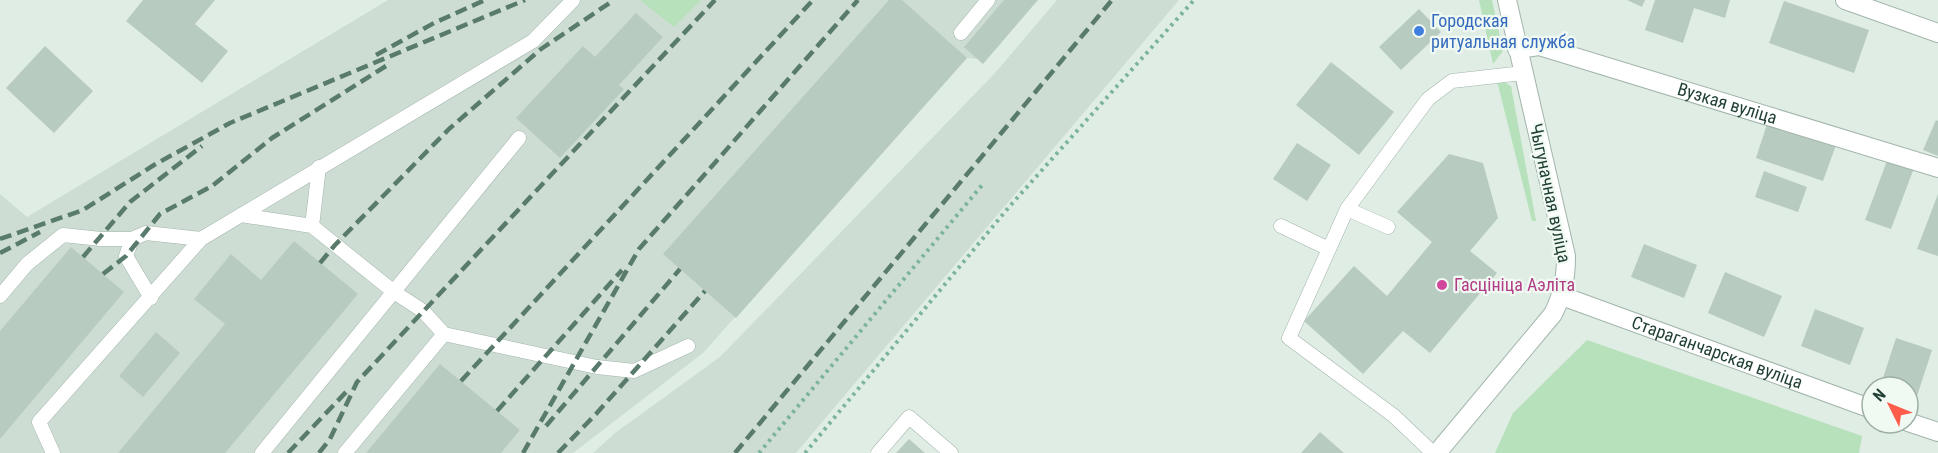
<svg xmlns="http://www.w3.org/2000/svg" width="1938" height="453" font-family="'Roboto Condensed',sans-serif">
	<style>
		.built { fill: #ceddd4 }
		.green { fill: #b6e1bb }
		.building { fill: #b8cbc0 }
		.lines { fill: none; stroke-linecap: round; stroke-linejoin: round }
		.service-casing { stroke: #a2b5ab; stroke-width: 15 }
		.minor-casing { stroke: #a2b5ab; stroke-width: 20 }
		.tertiary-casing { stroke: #a2b5ab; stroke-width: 20 }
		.path { stroke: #7cb49a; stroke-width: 4; stroke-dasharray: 3 4.5; stroke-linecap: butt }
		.service { stroke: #fff; stroke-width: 14 }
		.minor { stroke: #fff; stroke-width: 18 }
		.tertiary { stroke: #fff; stroke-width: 18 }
		.rail { stroke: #597b6c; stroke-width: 4.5; stroke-dasharray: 12 6; stroke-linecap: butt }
		.shop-dot { fill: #3f7fe0; stroke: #f1f9f3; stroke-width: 2 }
		.hotel-dot { fill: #d1479c; stroke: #f1f9f3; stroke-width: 2 }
		.labels { text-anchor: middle; stroke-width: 4.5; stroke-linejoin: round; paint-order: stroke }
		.shop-label { font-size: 18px; fill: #366cbe; stroke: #f1f9f3; text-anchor: start }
		.street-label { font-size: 18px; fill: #1e3f31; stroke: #f1f9f3 }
		.hotel-label { font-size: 18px; fill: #b23c85; stroke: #f1f9f3; text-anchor: start }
	</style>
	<rect width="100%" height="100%" fill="#e0ede5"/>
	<path class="built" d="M388,0h650l-60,59 -11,-1 -264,295 -130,100h-573v-259l27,23z
		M1057,0h122l-383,453h-203l22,-20 105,-76 275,-284z"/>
	<path class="green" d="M640,0h61l-27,27z
		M1479,0h13l11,51 -10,13z
		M1497,81h5l9,5 25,135h-4z
		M1587,340l275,96 -3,17h-364l18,-40z"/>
	<path class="building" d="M143,0h72l-20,24 33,27 -26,32 -76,-62z
		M889,0h13l65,58 -231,260 -73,-64z
		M1004,0h34l-55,64 -19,-17z
		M1627,0h18l-3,7z
		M1655,0h75l-5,18 -31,-10 -11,35 -38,-13z
		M1784,1l85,29 -15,43 -85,-30z
		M1419,9l22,23 -40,38 -22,-23z
		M636,13l27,24 -44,48 5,4 -64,69 -44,-40 67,-72 12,11z
		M45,46l48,45 -39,42 -48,-45z
		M1331,62l63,50 -35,43 -63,-50z
		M1936,120l2,1v35l-15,-6z
		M1768,121l68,24 -13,36 -67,-23z
		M1297,143l34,22 -24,36 -34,-22z
		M1449,154l34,9 15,55 -28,33 27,22 -67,80 -27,-22 -40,43 -59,-53 50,-55 33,30 45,-54 -35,-30z
		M1888,158l26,10 -23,61 -26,-9z
		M1764,171l43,16 -9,25 -43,-15z
		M1938,194v62l-21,-7z
		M294,241l64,53 -133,159h-107l107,-129 -31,-25 37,-45 30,26z
		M1644,244l53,21 -13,33 -53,-21z
		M71,247l53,45 -124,147v-108z
		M1725,272l57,24 -18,41 -56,-24z
		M1815,309l49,19 -14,37 -49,-19z
		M156,332l24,21 -37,44 -24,-21z
		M1896,338l36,12 -15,46 -9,-3v-6l-27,-3z
		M440,364l80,66 -19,23h-135z
		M1320,432l24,21h-43z
		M909,439l16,14h-29z"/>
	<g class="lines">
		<defs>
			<path id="service" d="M961,33l27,-33
				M1347,209l41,18
				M241,215l71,11 7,-59
				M312,226l82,66 29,19 21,23 153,33 37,4 54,-25
				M1281,226l48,23
				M132,239l-6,17 25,42
				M0,296l27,-32 36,-29 38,4h31l14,-6 55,6
				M53,453l-14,-31 162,-183 332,-198 40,-41
				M262,453l257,-315
				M345,453l99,-119
				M878,453l31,-36 42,36
				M1433,453l-39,-37 -105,-78 58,-129 81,-110 24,-18 71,-8"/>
			<g id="minor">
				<path d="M1845,0l93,33"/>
				<path id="s1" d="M1517,49l22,-3 399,122"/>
				<path id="s2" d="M1562,296l310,113"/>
				<path d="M1908,422l30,10"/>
			</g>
			<path id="tertiary" d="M1437,453l116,-139c10,-20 13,-36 13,-58l-59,-256"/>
		</defs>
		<use href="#service" class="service-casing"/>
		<use href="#minor" class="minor-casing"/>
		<use href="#tertiary" class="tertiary-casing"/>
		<path class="path" d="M759,453l224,-269
			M805,453l204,-246 185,-207"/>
		<use href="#service" class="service"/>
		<use href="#minor" class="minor"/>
		<use href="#tertiary" class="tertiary"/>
		<path class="rail" d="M376,55l58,-32 51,-23
			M0,239l83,-29 71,-45 76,-42 295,-123
			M0,253l40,-21
			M83,257l47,-55 72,-56
			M320,263l15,-18 114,-116 92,-80 73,-49
			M103,274l23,-18 34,-42 52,-28 60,-48 114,-72
			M461,381l352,-381
			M497,411l125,-141
			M546,426l134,-157
			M288,453l60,-63
			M319,453l11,-14 27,-57 358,-382
			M523,453l116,-204 219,-249
			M558,453l38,-39 109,-123
			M735,453l377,-453"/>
	</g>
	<circle class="shop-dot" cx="1419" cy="31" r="6"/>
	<circle class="hotel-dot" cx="1442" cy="285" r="6"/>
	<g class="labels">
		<g class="shop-label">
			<text x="1431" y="27">Городская<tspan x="1431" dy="21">ритуальная служба</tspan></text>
		</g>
		<g class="street-label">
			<text dy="6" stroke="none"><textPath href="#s1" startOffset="219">Вузкая вуліца</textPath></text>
			<text transform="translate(1550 193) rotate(78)" y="6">Чыгуначная вуліца</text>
			<text dy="6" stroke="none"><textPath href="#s2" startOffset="165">Стараганчарская вуліца</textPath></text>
		</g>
		<g class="hotel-label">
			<text x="1454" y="291">Гасцініца Аэліта</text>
		</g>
	</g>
	<g transform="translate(1890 405) rotate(313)"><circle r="28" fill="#f1f9f3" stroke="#9dafa5" stroke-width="1.5"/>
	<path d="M0-4.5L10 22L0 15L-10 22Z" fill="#ff5c4b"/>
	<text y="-9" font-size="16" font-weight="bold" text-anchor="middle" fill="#1e3f31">N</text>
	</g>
</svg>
